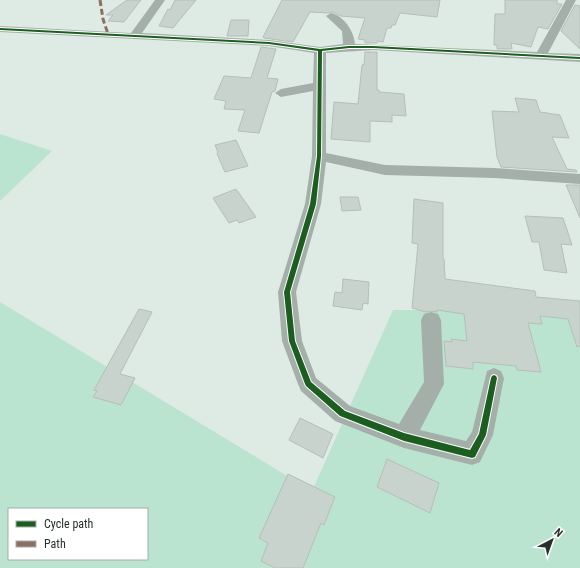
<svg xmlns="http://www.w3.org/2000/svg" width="580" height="568" font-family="'Roboto Condensed',sans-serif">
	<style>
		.green { fill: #bbe4d0; fill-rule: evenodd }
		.building { fill: #c9d3ce; stroke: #b5beb9 }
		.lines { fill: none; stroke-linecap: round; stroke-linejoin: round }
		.minor { fill: #a5afaa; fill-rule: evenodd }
		.quiet { stroke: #8d6e63; stroke-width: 3; stroke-dasharray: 6 3; stroke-linecap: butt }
		.cycleway-casing { stroke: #fff; stroke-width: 2 }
		.cycleway { fill: #1b5e20; fill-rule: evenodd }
	</style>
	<rect width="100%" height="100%" fill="#deeae4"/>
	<path class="green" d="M0,134l52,17 -52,50z
		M0,302l312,189 81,-181h187v258h-580zM9,509h138v50h-138z"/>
	<path class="building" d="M127,0h14l-17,22 -16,-1 5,-6h-7z
		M175,0h21l-23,28 -14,-2 9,-17 2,1z
		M282,0h158l-3,17 -37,-4 -5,12h-3l-1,3h-4l-4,14 -6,-1v2h-12v-3l-7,-1 7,-21 -24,-2 -9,-4 -4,1 -18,-1 -17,30 -29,-4 -1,-1z
		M505,0h52v4h5l-14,25 -10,-2 -7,20 -20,-4 1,6h-15v-4h-3l1,-31h10z
		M575,5l5,1v43l-19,-18z
		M231,20h18l-1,16h-21z
		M261,47l15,2 -9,29 11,1 -3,12 -3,1 -13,41 -21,-2 7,-21 -21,-1 2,-8 -12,-2 10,-23 27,2z
		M365,52h12v38h2v2l25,2 2,22 -14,-1v7l-22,-1v21l-39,-3 3,-37 24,2 4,-39h2z
		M515,98l21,2 4,12 20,3 9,23 -17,-1 15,32 9,1 1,2 -76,-5 -4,-10 -5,-46 27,1z
		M236,140l12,26 -23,6 -8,-18 1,-2 -3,-7z
		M566,185h14v33z
		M236,189l20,28 -17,6 -2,-3 -8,3 -16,-25z
		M340,197h18l3,13 -19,1z
		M414,199l29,4v55l1,1 1,20 90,12 1,6 44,4v45l-3,1 -9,-28 -28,-3 2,8 -14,-1 13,49 -24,-2 -1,-4 -43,-4v7l-27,-3 -2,-25 8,1 -1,-3 16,2 -3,-27 -27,-4v2l-6,-1 -5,1 -14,-4 6,-64 -6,-1z
		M525,216l38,2 9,27 -11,-1 6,29 -23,-3 -5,-28h-7z
		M343,279l26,3 -1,22 -5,-1 -1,7 -29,-4 2,-14 7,1z
		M139,309l13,3 -32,62 15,4 -14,27 -28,-8 4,-6 -3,-1z
		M300,418l33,16 -10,24 -34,-18z
		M387,459l52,24 -9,30 -53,-26z
		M288,474l47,23 -11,28 -3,-2 -18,45h-28l-14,-7 7,-18 -9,-5z"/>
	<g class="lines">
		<path class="minor" d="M155,0h10l-23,33 127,7 51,7 23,-3 -1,-13 -16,-15 5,-3c13,3 23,18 24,31l182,8 29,-52h10l-28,53 32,1v8l-207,-12 -47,3v100l59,12 109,3 86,6v10l-86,-6 -109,-3 -59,-13 -5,42 -25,88 6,49 14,37 34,28 49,18 25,-42 -3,-62 3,-6 7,-2 7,2 3,6 3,64 -24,46 46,11 6,-9 15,-61 7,-3 7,3 3,7 -11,57 -13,27 -8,3 -68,-17 -69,-27 -34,-30 -3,-7 -16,-43 -4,-49 27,-88 7,-48 1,-65 -32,6 -6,-4 6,-4 32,-6 1,-30 -45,-7 -269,-14v-6l131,7z"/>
		<path class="quiet" d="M100,0l3,19 5,15"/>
		<defs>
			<path id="cycleway" d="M0,28l269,14 51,7 29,-3h24l207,11v2l-207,-11h-24l-27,3 -1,105 -5,48 -26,88 5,49 16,41 34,29 59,22 66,17 9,-16 12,-56 1,-2 2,-1 2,1 1,2 -11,57 -11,22 -3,1 -68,-17 -64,-25 -34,-30 -1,-2 -16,-43 -5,-49 26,-88 7,-48 1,-105 -49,-7 -269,-14z"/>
		</defs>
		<use href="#cycleway" class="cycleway-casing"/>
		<use href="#cycleway" class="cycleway"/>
	</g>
	<rect x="8" y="508" width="140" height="52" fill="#ffffff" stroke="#a9acab"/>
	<rect x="16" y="521" width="20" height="6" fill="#1b5e20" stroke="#a9acab"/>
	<text x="44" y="528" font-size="12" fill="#28302c">Cycle path</text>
	<rect x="16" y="541" width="20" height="6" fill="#8d6e63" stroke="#a9acab"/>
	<text x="44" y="548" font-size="12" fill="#28302c">Path</text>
	<g transform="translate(552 540) rotate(41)" stroke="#ffffff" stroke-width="3" paint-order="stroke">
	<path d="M0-3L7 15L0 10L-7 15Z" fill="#28302c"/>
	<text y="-6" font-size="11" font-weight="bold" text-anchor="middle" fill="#28302c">N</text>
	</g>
</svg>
